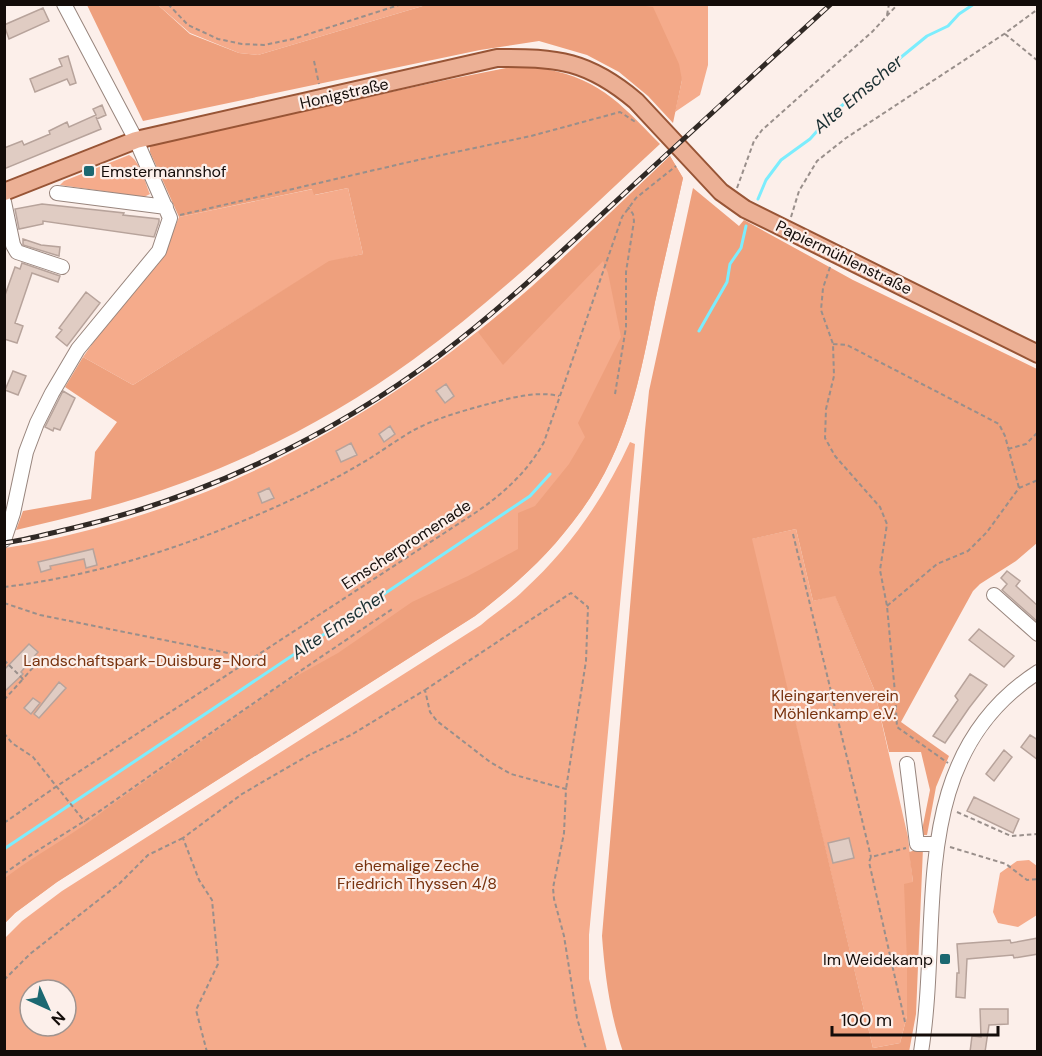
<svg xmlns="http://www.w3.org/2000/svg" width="1042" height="1056" font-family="'DM Sans',sans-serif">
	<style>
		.green { fill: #f5ab8b; fill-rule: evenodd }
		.forest { fill: #eea07d }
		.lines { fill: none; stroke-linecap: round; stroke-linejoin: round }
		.stream { stroke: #7cedfd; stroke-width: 3 }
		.building { fill: #e0ccc3; stroke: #b7a39b; stroke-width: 1.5 }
		.minor-casing { stroke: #98857d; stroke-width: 16 }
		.major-casing { stroke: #985536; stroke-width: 20 }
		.path { stroke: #998f8b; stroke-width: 2; stroke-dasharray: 4.5 3; stroke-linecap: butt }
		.minor { stroke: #fff; stroke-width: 14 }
		.major { stroke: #ecb095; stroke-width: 16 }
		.rail-casing { stroke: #302925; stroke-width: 5 }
		.rail { stroke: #fcefea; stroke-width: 3; stroke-dasharray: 9; stroke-linecap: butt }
		.poi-dot { fill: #1c6871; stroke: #fcefea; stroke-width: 2 }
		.labels { text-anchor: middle; stroke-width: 4.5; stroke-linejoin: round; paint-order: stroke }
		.street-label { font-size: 16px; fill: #130c09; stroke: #fcefea }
		.poi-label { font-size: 16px; fill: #130c09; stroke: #fcefea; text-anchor: start }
		.park-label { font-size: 16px; fill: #78320e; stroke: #fcefea }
		.water-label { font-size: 18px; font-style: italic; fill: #1a2f32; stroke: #fcefea }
	</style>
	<rect width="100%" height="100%" fill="#fcefea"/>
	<path class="green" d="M158,5h268l-168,50 -19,-2 -49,-20z
		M638,5h70v60l-8,30 -25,17 7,-32z
		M129,155c11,6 16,27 21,39l-6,3 -84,-12 4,-4z
		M670,156l13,22c-9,41 -19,83 -28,124 -15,75 -27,145 -74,209 -31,43 -64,73 -106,105l-418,266 -42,31 -10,10v-375c28,-4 56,-11 84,-18 166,-42 314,-131 442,-243 48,-42 93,-87 139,-131z
		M348,188l15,66 -34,8 -196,123 -50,-28 33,-47 47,-54 16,-39 134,-28 2,6z
		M630,442l5,2 -46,491v44l18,72h-602v-113l17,-17 40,-30 419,-266c14,-12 30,-22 43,-35 46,-42 80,-92 106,-148zM30,990h36v36h-36z
		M796,529l17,72 22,-6 39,94 34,148 5,45 -6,79v55l-7,27 -27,5 -122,-509z
		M1029,860l8,6v49l-19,12 -20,-4 -5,-11 7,-39 17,-12z"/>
	<path class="forest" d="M87,5h71l32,29 49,19 19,2 168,-50h212l15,2 26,57 3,16 -9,43 -25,-27 -29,-24 -32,-17 -48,-14 -59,9 -337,71z
		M534,67c63,9 84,34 126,77 -80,74 -158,151 -246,215 -70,51 -150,94 -232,124 -54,20 -110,34 -166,47l7,-19 68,-12 4,-47 22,-30 -52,-35 18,-30 50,28 196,-124 34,-7 -15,-66 -34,7 -2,-6 -133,28 -29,-65v-5l6,-4 295,-64 55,-11z
		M670,156l13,22c-9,41 -19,83 -28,124 -15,75 -27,145 -74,209 -31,43 -64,73 -106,105l-418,266 -42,31 -10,10v-45c34,-26 72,-45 105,-72l174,-123 54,-30 74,-51 56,-26 50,-27v-36l17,-7 34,-42 16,-27 -7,-14 43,-86 -13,-64 -5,-12 -100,104 -25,-33 54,-45z
		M693,188l46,38 5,-6 109,60 184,89v174l-21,18 -36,23 -7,7 -72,131 48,34 -13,31 -9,48h-5v-5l8,-40 -9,-38h-32l-15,-63 -39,-93 -22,5 -17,-72 -44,10 121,509 27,-5 7,-27v-55l-3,-77 9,-2 -4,-30 14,-4 -7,166 -7,38h-286c-13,-38 -18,-76 -21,-116l43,-506 4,-39z"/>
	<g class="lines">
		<path class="stream" d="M758,199l8,-19 15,-20 29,-21 24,-27 93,-76 21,-10 11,-12 15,-10
			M699,331l28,-49 3,-18 11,-16 5,-22
			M4,849l526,-353 20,-22"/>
	</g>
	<path class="building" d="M43,8l6,13 -40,18 -5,-14z
		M68,56l8,27 -6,2 -3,-6 -32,13 -5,-13 32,-13 -3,-7z
		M102,105l4,10 -9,4 -1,-2 5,12 -97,40v-21l18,-7 2,4 26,-11 -1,-3 18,-9 2,5 27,-12 -3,-6z
		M42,204l82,9 -1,2 36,4v3l-5,15 -111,-16v3l-24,5 -4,-20z
		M23,239l18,6 19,2 -1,9 -36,-11z
		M22,263l38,13 -2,6 -26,-9 -17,50 8,3 -6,17 -13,-4v-41l11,-31 5,2z
		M86,292l14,11 -33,43 -11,-9 6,-7 -3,-2z
		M13,371l13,5 -8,19 -13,-5z
		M446,384l8,12 -9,7 -9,-12z
		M63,391l12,7 -15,32 -6,-2 -1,3 -8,-4z
		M390,426l5,8 -11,8 -5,-8z
		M351,443l6,12 -16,7 -5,-11z
		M269,488l5,10 -12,5 -4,-10z
		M93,549l4,16 -11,3 -2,-9 -34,7 1,3 -10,3 -3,-10z
		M1007,571l13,10 -4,5 22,20v16l-36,-32 5,-6 -6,-6z
		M979,629l35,27 -10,11 -35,-27z
		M29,644l9,8 -17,20 2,2 -19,18v-22z
		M970,674l17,11 -18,23 -24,35 -12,-7 25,-36 -3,-4z
		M59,682l7,6 -27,30 -5,-4z
		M33,698l7,5 -9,11 -7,-6z
		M1030,735l8,5v20l-17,-13z
		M1004,750l8,7 -18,24 -8,-7z
		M974,797l45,22 -6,14 -46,-22z
		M849,838l5,20 -21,5 -5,-20z
		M1038,938v16l-24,4 -1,-3 -46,4 -2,39 -9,-1 1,-24h2l-2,-29 53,-4 1,3z
		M980,1009h28v15l-19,1 -4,27h-15l2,-16 9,1z"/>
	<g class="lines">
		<defs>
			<path id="minor" d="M57,193l109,14
				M4,202l9,43 4,7 45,15
				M4,540l9,-27 13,-61 11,-29 15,-30 26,-44 81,-98 11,-33 -34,-78 -72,-136
				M994,595l44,39
				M907,764l10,80h19
				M921,1052c22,-136 -17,-293 117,-380"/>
			<path id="major" d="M4,192l132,-52 361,-82c60,-1 92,3 139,43l85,91 24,17 293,145"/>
		</defs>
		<use href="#minor" class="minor-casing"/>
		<use href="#major" class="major-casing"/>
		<path class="path" d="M168,4l20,21 30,14 24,5 22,1 29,-6 109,-35
			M887,15l2,-11
			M1005,34l33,27
			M314,61l5,23
			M737,188l17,-47 8,-11 110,-98 26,-28
			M180,215l238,-55 113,-24 89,-24 17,11
			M791,217l8,-26 18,-30 29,-23 158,-104 34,-25
			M830,267l-7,21 -2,22 12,34 1,32 -8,33 -1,29 10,18 45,51 7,17 -7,46 7,36 8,87 2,34 51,36
			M833,344l14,1 152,79 6,12 14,52
			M615,394l11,-67v-55l8,-51 -1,-7 -5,-7
			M1008,449l18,-5 12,-12
			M793,534l78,323
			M4,587c92,-11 183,-41 267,-78 34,-15 69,-32 101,-52 14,-9 28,-19 42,-27 25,-13 52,-20 78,-27 22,-6 45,-12 67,-7
			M4,603l36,12 213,43
			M887,606l50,-42 31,-13 19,-19 32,-44 19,-8
			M4,660l19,19 12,-14
			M425,690l146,-97 17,14 -2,54 -20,128
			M4,700l19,-21
			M4,733l8,10 21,14 52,65
			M957,812l54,24 27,-2
			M4,823l53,-37 421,-275c27,-19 50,-40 66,-69l78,-225 14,-19 40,-32
			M950,847l56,17 21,16 11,-1
			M4,874c33,-25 70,-45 103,-68 95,-67 190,-134 287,-198
			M4,980l26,-26 90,-71 28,-28 35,-17
			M905,1022l-36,-160 2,-5 35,-9
			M207,1052l-11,-42 22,-46 -6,-64 -13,-20 -16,-42 59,-44 67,-39 42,-20 74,-45 5,22 7,9 53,41 21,12 55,15 -2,44 -11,55 1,11 10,37 13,82 10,34"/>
		<use href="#minor" class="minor"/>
		<use href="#major" class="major"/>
		<defs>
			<path id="rail" d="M4,543c22,-3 43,-9 65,-14 134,-31 261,-92 371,-174 71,-54 135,-116 201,-177 63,-58 126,-116 190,-174"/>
		</defs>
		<use href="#rail" class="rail-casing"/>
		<use href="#rail" class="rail"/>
	</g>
	<g class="poi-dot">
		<rect x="83" y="165" width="12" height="12" rx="3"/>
		<rect x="939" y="953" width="12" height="12" rx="3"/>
	</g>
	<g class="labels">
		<g class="street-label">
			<text transform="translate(344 93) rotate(-13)" y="6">Honigstraße</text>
			<text transform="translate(844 257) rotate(26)" y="6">Papiermühlenstraße</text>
			<text transform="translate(406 544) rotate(-33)" y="6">Emscherpromenade</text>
		</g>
		<g class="poi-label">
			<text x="101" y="177">Emstermannshof</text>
			<text x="933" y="965" text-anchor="end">Im Weidekamp</text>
		</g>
		<g class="park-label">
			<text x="145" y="666">Landschaftspark-Duisburg-Nord</text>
			<text x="835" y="701">Kleingartenverein<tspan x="835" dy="18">Möhlenkamp e.V.</tspan></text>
			<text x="417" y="871">ehemalige Zeche<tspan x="417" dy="18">Friedrich Thyssen 4/8</tspan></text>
		</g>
		<g class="water-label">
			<text transform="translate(858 94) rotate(-40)" y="6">Alte Emscher</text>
			<text transform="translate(339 624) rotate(-34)" y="6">Alte Emscher</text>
		</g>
	</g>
	<rect width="1042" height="1056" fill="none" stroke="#130c09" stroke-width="12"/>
	<g transform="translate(48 1008) rotate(135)"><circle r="28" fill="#fcefea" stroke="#9f9490" stroke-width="1.5"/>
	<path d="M0-4.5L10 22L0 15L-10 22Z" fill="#1c6871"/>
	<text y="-9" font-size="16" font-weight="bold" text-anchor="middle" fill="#130c09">N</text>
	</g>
	<path d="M832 1026v9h166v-9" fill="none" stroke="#130c09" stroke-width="3"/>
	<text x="841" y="1026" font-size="18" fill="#130c09" stroke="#fcefea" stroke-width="4.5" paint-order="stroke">100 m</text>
</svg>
